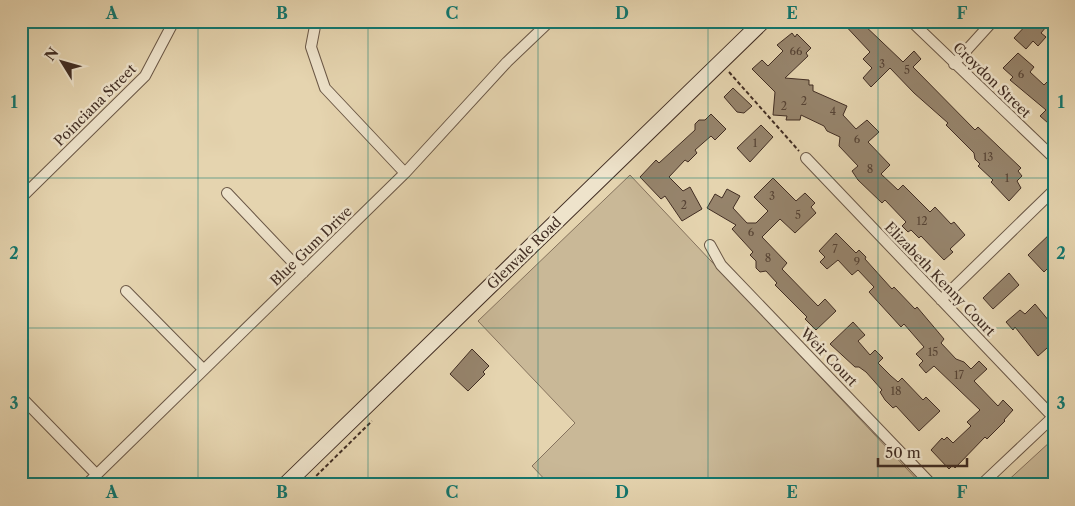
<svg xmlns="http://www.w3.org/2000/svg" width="1075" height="506" font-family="'Libre Caslon Text',serif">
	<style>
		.green { fill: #c9b897; stroke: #85725d }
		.building { fill: #96846c; stroke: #412d23 }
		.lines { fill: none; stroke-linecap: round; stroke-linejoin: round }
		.street-casing { stroke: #6a5746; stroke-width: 12 }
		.secondary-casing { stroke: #412d23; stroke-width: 17 }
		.path { stroke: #412d23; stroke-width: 2; stroke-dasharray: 4 2.5; stroke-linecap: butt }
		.street { stroke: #eee3cb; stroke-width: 10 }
		.secondary { stroke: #eee3cb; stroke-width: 15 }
		.grid { fill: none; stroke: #0f766e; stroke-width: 1; stroke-opacity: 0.55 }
		.labels { text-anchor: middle; stroke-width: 5; stroke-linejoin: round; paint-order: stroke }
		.number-label { font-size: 11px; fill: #564335 }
		.street-label { font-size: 14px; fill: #412d23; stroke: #eee3cb }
		.neatline { fill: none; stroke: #0f766e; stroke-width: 2 }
		.grid-label { font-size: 16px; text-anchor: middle; font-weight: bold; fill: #0f766e }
	</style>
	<rect width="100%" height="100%" fill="#e5d4af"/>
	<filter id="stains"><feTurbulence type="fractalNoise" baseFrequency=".004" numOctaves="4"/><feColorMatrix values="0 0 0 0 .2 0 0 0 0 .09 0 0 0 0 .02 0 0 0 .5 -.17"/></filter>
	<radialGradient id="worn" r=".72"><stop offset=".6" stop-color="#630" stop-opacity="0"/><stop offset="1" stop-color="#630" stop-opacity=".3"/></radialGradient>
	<path class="green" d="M630,175l292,310h-372l-18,-19 43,-43 -97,-102z
		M1051,441h3v44h-51z"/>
	<path class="building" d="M841,21h19l43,41 11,-11 7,8 -8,8 62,63 3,-3 43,41 -3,3 4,5 -5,5 4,7 -12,13 -18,-19 2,-2 -15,-14 2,-2 -5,-5 -1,-6 -28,-28 2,-2 -34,-30 -24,-25 -19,19 -8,-9 9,-10 -9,-9 7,-7z
		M1030,21h21l-10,12 5,4 -8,9 -5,-5 -7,8 -12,-11z
		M792,33l3,4 2,-3 14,14 -5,5 2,3 -23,22 24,2v5h4v6l34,15 -4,9 13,14 11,-9 12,12 -11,10 22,23 -9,9 17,16 5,-5 27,27 5,-5 16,17 3,-2 11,13 -15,14 3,3 -9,8 -23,-24 -2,2 -8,-8 -3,2 -6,-6 4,-4 -21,-22 -3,3 -24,-23 -6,-9 6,-5 -19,-20 1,-9 -13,-6 -3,-5 -23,-11 -1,5h-14l1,-4 -14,-1 2,-23 -23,-23 10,-9 6,6 15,-15 -6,-6z
		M1018,53l16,14 -4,5 14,13 10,-10v43l-6,5 -8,-7 6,-6 -36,-30 3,-3 -10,-9z
		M733,88l19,18 -8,7 -7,-1 -13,-15z
		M711,114l15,15 -11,11 -4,-4 -16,14 2,3 -9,9 -3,-2 -16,17 14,14 7,-4 12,22 -20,12 -17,-25 -4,3 -21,-22 16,-17 3,3 36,-33v-6l4,-4h6z
		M761,125l12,12 -23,25 -13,-14z
		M773,178l23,23 9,-8 10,10 -4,4 5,6 -21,20 -15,-14 -18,18 25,26 -5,6 36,37 7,-7 11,12 -20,19 -11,-11 2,-2 -32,-32 2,-2 -11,-12 -6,1 -4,-4v-7l-6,-6 3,-3 -21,-23 4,-4 -29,-17 8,-14 7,4 5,-9 13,7 -7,12 14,15h9l12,-12 -14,-14z
		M1054,230v32l-10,10 -16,-17z
		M836,233l20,20 3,-3 7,7 -1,2 27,30 2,-2 21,22 2,-2 27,32 -3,4 15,16 8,3 7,7 8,-8 8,8 -13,12 24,25 5,-6 10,10 -9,10 1,1 -18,18 -2,-2 -30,31 -2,-3 -4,4 -18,-19 11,-12 2,2 3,-3 6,6 18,-17 -4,-4 13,-12 -46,-44 -8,7 -7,-8 4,-4 -7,-7 8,-7 -20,-23 -3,3 -32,-35 5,-5 -16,-17 -6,5 -14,-15 -11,9 -7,-7 5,-5 -6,-6z
		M1009,273l10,12 -26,24 -10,-11z
		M1035,304l19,23v28l-7,-7 -9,8 -23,-29 -2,3 -7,-8 14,-12 5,4z
		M853,322l12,13 -7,6 12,14 5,-5 8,8 -5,5 13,13 7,6 4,-4 21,22 3,-3 14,14 -21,20 -23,-25 -3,2 -8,-8 -5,-8 2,-2 -16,-18 -7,-5h-4l-25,-23z
		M472,349l17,17 -6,6 2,2 -17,17 -18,-17z"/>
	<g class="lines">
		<defs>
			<path id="street" d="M316,21l-5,26 14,41 80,85
				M911,21l143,137
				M954,64l39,-43
				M806,158l248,260
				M227,193l76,80
				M21,198l124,-122 29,-55
				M710,245l11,20 211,220
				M126,291l77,78
				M941,300l113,-110
				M21,397l75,77
				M86,485l319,-312 102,-111 43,-41
				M981,485l72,-68"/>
			<path id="secondary" d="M285,485l478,-464"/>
		</defs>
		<use href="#street" class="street-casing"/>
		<use href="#secondary" class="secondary-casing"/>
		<path class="path" d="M729,72l70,79
			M307,485l65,-64"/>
		<use href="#street" class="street"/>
		<use href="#secondary" class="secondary"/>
	</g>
	<path class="grid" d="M198,21v464M368,21v464M538,21v464M708,21v464M878,21v464M21,178h1033M21,328h1033"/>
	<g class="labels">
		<g class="number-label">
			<text x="796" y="55">66</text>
			<text x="882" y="68">3</text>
			<text x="907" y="74">5</text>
			<text x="1021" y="78">6</text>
			<text x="804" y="105">2</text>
			<text x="784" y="110">2</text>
			<text x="833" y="115">4</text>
			<text x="857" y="143">6</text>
			<text x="755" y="147">1</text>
			<text x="988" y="161">13</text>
			<text x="870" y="173">8</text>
			<text x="1007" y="182">1</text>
			<text x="772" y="200">3</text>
			<text x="684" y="209">2</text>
			<text x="798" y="219">5</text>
			<text x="922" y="225">12</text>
			<text x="751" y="236">6</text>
			<text x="835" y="253">7</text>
			<text x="768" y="262">8</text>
			<text x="857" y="266">9</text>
			<text x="933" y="356">15</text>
			<text x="959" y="379">17</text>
			<text x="896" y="395">18</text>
		</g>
		<g class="street-label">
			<text transform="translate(992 80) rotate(44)" y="5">Croydon Street</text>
			<text transform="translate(95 105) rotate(-45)" y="5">Poinciana Street</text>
			<text transform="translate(311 246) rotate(-44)" y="5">Blue Gum Drive</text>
			<text transform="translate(524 253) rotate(-44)" y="5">Glenvale Road</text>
			<text transform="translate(940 279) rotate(46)" y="5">Elizabeth Kenny Court</text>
			<text transform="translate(829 357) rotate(46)" y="5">Weir Court</text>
		</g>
	</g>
	<rect width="1075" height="506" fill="none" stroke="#e5d4af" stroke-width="55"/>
	<g transform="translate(62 62) rotate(307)" stroke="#eee3cb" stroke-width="4" paint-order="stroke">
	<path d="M0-4L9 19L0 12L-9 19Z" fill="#412d23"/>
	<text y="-8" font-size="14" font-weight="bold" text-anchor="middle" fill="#412d23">N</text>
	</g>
	<path d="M878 458v8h89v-8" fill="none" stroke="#412d23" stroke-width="2.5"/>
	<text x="885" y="458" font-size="15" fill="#412d23" stroke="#eee3cb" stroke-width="4" paint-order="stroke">50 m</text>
	<rect x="28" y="28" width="1020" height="450" class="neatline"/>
	<g class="grid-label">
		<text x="112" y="19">A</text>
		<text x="282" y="19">B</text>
		<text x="452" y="19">C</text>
		<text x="622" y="19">D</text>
		<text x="792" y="19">E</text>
		<text x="962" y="19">F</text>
		<text x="14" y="108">1</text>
		<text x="1061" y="108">1</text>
		<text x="14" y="259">2</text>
		<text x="1061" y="259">2</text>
		<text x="14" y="409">3</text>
		<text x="1061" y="409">3</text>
		<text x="112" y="498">A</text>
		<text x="282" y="498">B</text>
		<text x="452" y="498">C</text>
		<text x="622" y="498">D</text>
		<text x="792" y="498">E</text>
		<text x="962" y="498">F</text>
	</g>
	<rect width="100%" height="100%" filter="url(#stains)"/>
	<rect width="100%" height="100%" fill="url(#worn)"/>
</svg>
